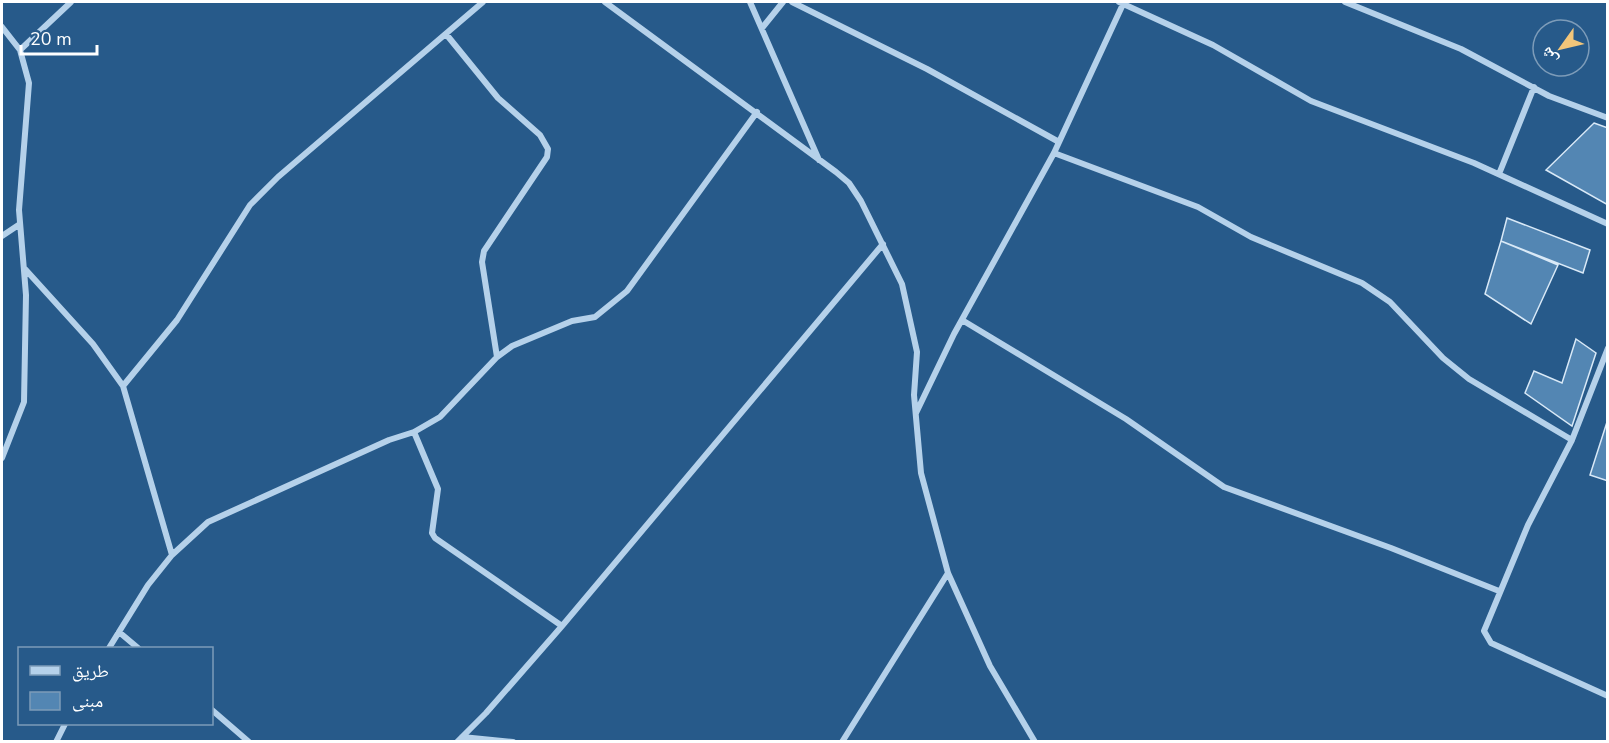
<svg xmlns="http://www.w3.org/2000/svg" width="1609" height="743" font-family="'Nunito Sans','Noto Naskh Arabic',sans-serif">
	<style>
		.building { fill: #5386b3; stroke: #d9e9f7; stroke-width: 1.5 }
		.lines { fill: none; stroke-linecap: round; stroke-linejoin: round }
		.street { stroke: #b5d1ea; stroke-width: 6 }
	</style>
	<rect width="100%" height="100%" fill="#275a8a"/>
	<path class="building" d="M1594,123l14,5v77l-62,-35z
		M1507,218l83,32 -7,23 -82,-32z
		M1501,241l57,24 -27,59 -46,-30z
		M1576,339l20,14 -24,73 -47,-33 9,-22 28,12z
		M1607,422h1v59l-18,-6z"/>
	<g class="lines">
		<path class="street" d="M605,2l231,170 13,11 12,18 41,83 15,68 -3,43 7,78 27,100 42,93 45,76
			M750,2l69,158
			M792,2l135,67 132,73
			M1119,2l94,43 98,56 163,62 134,61
			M1345,2l116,47 88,47 59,22
			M2,27l18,23 9,33 -10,127 7,85 -2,107 -22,56
			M762,28l21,-26
			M446,34l52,64 42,37 8,14 -1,8 -63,94 -2,11 15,95
			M20,50l51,-48
			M1054,153l144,54 53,30 111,46 28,19 53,56 26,21 103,61
			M1499,174l35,-87
			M2,236l18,-12
			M25,269l68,75 30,42 49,169
			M962,320l164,99 98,68 167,61 108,43
			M1608,348l-36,92 -44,85 -44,106 7,12 117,53
			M123,386l54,-66 73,-115 28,-28 205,-175
			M916,413l38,-79 100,-181 70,-151
			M414,432l24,57 -6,44 3,5 127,88
			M119,632l19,16
			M109,648l39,-63 24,-30 36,-33 181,-82 25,-8 26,-15 57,-60 15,-11 60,-25 23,-4 32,-26 130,-179
			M212,710l37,32
			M462,737l51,5
			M56,742l9,-18
			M457,742l29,-29 76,-87 321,-382
			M842,742l106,-169"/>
	</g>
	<rect width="1609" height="743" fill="none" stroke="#ffffff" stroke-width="6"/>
	<rect x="18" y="647" width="195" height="78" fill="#275a8a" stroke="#7d9cb9" stroke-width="1.5"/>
	<rect x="30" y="666" width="30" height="9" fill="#b5d1ea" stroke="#7d9cb9" stroke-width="1.5"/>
	<text x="72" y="677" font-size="18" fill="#ffffff">طريق</text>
	<rect x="30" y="692" width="30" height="18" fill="#5386b3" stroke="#7d9cb9" stroke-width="1.5"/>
	<text x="72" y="707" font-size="18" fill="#ffffff">مبنى</text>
	<g transform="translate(1561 48) rotate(236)"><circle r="28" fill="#275a8a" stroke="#7d9cb9" stroke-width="1.5"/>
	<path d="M0-4.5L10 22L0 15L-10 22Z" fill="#f2c67a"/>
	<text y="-9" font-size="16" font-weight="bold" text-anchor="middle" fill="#ffffff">ش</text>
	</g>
	<path d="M21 45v9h76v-9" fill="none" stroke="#ffffff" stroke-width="3"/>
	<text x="30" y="45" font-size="18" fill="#ffffff" stroke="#275a8a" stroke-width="4.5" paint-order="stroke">20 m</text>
</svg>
